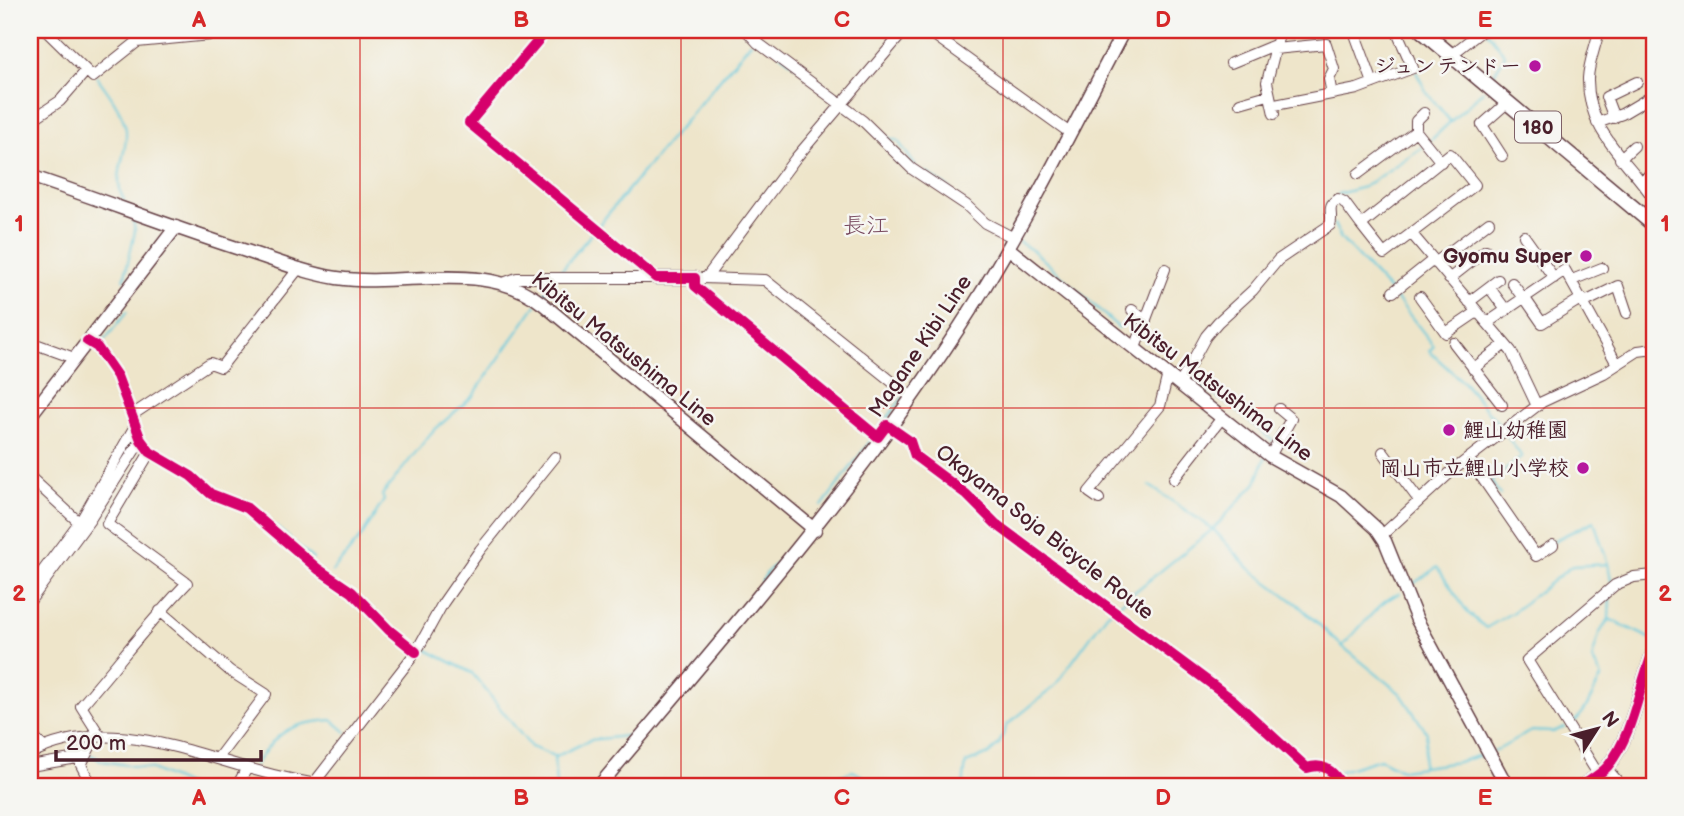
<svg xmlns="http://www.w3.org/2000/svg" width="1684" height="816" font-family="'Balsamiq Sans','Klee One',sans-serif">
	<style>
		.lines { fill: none; stroke-linecap: round; stroke-linejoin: round }
		.stream { stroke: #60c8dd; stroke-width: 2 }
		.minor-casing { stroke: #633d43; stroke-width: 12 }
		.major-casing { stroke: #633d43; stroke-width: 15 }
		.highway-casing { stroke: #633d43; stroke-width: 17 }
		.minor { stroke: #fff; stroke-width: 10 }
		.major { stroke: #fff; stroke-width: 12 }
		.highway { stroke: #fff; stroke-width: 14 }
		.cycleway-casing { stroke: #f6f6f2; stroke-width: 15 }
		.cycleway { stroke: #d6006c; stroke-width: 10 }
		.grid { fill: none; stroke: #d62828; stroke-width: 2; stroke-opacity: 0.55 }
		.poi-dot { fill: #b5179e; stroke: #f6f6f2; stroke-width: 2.5 }
		.labels { text-anchor: middle; stroke-width: 5; stroke-linejoin: round; paint-order: stroke }
		.shield { fill: #f6f6f2; stroke: #7e6067; stroke-width: 2 }
		.shield-label { font-size: 19px; font-weight: bold; fill: #4a1f2b }
		.poi-label { font-size: 21px; font-weight: bold; fill: #4a1f2b; stroke: #f6f6f2; text-anchor: end }
		.street-label { font-size: 21px; fill: #4a1f2b; stroke: #f6f6f2 }
		.neighbourhood-label { font-size: 23px; fill: #7a4c61; stroke: #f6f6f2 }
		.neatline { fill: none; stroke: #d62828; stroke-width: 2.5 }
		.grid-label { font-size: 23px; text-anchor: middle; font-weight: bold; fill: #d62828 }
	</style>
	<rect width="100%" height="100%" fill="#f6f6f2"/>
	<filter id="ink" filterUnits="userSpaceOnUse"><feTurbulence type="fractalNoise" baseFrequency=".0143" numOctaves="2"/><feDisplacementMap in="SourceGraphic" scale="14" xChannelSelector="R" yChannelSelector="G"/><feConvolveMatrix kernelMatrix="1 2 1 2 8 2 1 2 1" color-interpolation-filters="sRGB"/></filter>
	<filter id="wash" filterUnits="userSpaceOnUse"><feTurbulence type="fractalNoise" baseFrequency=".00686" numOctaves="4" result="noise"/><feDisplacementMap in="SourceGraphic" scale="28" xChannelSelector="R" yChannelSelector="G"/><feGaussianBlur stdDeviation="1.57" result="paint"/><feColorMatrix in="noise" values="0 0 0 0 0 0 0 0 0 0 0 0 0 0 0 0 0 1.4 0 .05"/><feComposite in="paint" operator="in"/></filter>
	<g filter="url(#wash)">
		<rect width="100%" height="100%" fill="#eee5ca"/>
		<g class="lines">
			<path class="stream" d="M1487,31l18,24 -15,26
				M1602,39l2,-9
				M779,53l63,46
				M1594,71l4,40
				M1416,72l11,21 24,29
				M97,77c10,13 27,37 29,53 2,24 -15,48 -2,70
				M885,137l13,4 17,24
				M1431,140l52,-49
				M926,172l24,17
				M1649,183l5,5
				M1338,194l26,-7 60,-41
				M1334,224l7,15 49,52
				M1019,242l16,10 84,76
				M558,274l193,-232
				M124,280l11,-49 -2,-11
				M1394,295l40,51 -5,5 34,31 39,46
				M542,297l10,-15
				M103,348v-6l24,-30
				M1188,378l49,32 36,31
				M909,390l23,-32
				M115,470l13,-22
				M1150,486l63,43 36,39 48,36 45,42 59,48 26,39 -5,34
				M1500,495l-9,-14 31,-24 -15,-21
				M822,506l81,-109
				M275,526l38,33
				M1553,541l41,-20 14,43
				M332,572l30,-36 22,-36 -2,-5 49,-62 42,-37 63,-91
				M761,583l6,-11 14,-13
				M1409,587l28,-20 31,46 18,15 27,-16 59,-46 36,-2 3,17
				M1609,619l1,-23
				M1343,645c17,-16 36,-44 57,-52
				M423,648l49,25 59,74 23,9 2,30
				M1570,725c17,-11 22,-32 32,-48l-10,-18 7,-25 10,-15 45,21
				M1494,752l37,-21 22,1 12,-5
				M68,755l15,-4
				M91,755l11,6 50,8 37,17
				M555,757l35,-17 44,-5
				M255,765c24,-35 34,-41 77,-45l14,12
				M744,786l16,-12 9,12
				M814,786l39,-15 28,15
				M963,786l3,-23 23,-9 10,-10 8,-19 47,-38 53,-73 106,-85 43,-46 9,-25
				M1317,786l14,-12 49,-15 21,11 57,-8 26,-8"/>
		</g>
	</g>
	<g filter="url(#ink)">
		<g class="lines">
			<defs>
				<path id="minor" d="M45,30l48,47 44,-35 125,-12
					M746,30l12,13 105,78 49,48 54,36 19,18 29,15
					M927,30l143,103
					M1362,30l-6,7 17,46
					M1599,30c-3,16 -10,31 -11,48 -1,54 39,81 66,121
					M1275,49l51,-5 8,25 -5,10 3,15
					M1451,55l32,-25
					M1231,63l46,-19
					M1240,103l28,-8
					M1275,105l82,-16 56,-21 -17,-38
					M1424,113l-8,8v10l25,31
					M1274,114l-7,-32 13,-52
					M1614,118l-8,-21 31,-15
					M30,121l30,-20 26,-30
					M1597,123l25,-9 32,-19
					M1450,154l25,31 -91,69 -23,-29z
					M1502,156l-20,-31 26,-23
					M1620,159l14,-13
					M1358,174l58,-43
					M1642,183l12,-14
					M1411,233l100,118 26,55
					M1524,236l30,42
					M1435,263l54,-41
					M702,278l63,2 145,116
					M706,278l89,-119 110,-129
					M1449,279l37,-29
					M1572,280l30,-12
					M506,282l11,-4h139
					M1512,283l11,15
					M1489,287l17,23
					M1393,292l40,-32
					M1420,297l26,36 31,-21
					M1524,297l18,26 40,-25
					M1469,302l29,-22
					M1585,302l33,-16 9,27
					M1132,310l14,11
					M1487,323l78,-53 52,94
					M87,341l10,6 20,29 24,64 9,12 41,24 20,18 36,14 71,61 34,23 37,38 27,22
					M30,342l44,16
					M1454,343l48,62
					M1135,348l30,-79
					M1473,369l32,-25
					M1180,384l26,-48 12,-14 35,-32 25,-30 52,-35c4,-11 -5,-19 8,-26l6,3 17,23
					M132,415l78,-52 11,4 78,-99
					M1383,452l35,47
					M1270,456l21,-37 -12,-10
					M1469,459l67,97 17,-11
					M30,477l52,48
					M1174,479l47,-60
					M1099,499l-10,-7 71,-86 8,-32
					M1382,535l70,-64 90,-69 62,-29 34,-22 16,-2
					M30,588l53,-71 52,-91
					M30,601l59,-80 52,-81
					M160,611l70,60 36,23 -48,64
					M30,735l14,12
					M100,736l-19,-30c36,-41 68,-84 106,-123l-80,-59 43,-72
					M30,754c73,-39 152,-4 225,16 24,7 49,12 74,16
					M30,766l53,-9
					M1606,768l16,18
					M1598,774l-71,-114 88,-75 19,-8 20,-2
					M314,783l102,-131 27,-49 37,-53 75,-93
					M92,786l-11,-21 14,-28
					M237,786l10,-18"/>
				<path id="major" d="M30,176c72,24 143,52 216,75 30,10 60,22 91,27 69,10 148,-20 206,26l272,226
					M1008,248l262,208 71,40 36,33 8,12 32,79 90,166
					M656,278h39
					M30,416l146,-189
					M599,786c131,-156 267,-310 376,-483 55,-88 101,-182 149,-273
					M1582,786c8,-6 19,-12 26,-20 26,-33 30,-78 46,-116"/>
				<path id="highway" d="M1421,30l233,195"/>
			</defs>
			<use href="#minor" class="minor-casing"/>
			<use href="#major" class="major-casing"/>
			<use href="#highway" class="highway-casing"/>
			<use href="#minor" class="minor"/>
			<use href="#major" class="major"/>
			<use href="#highway" class="highway"/>
			<defs>
				<path id="cycleway" d="M547,30l-78,93 187,155h39v8l183,151 9,-12 23,16 5,15 51,38 30,30 237,176 74,68c17,-6 27,3 35,18
					M87,341l10,6 20,29 24,64 9,12 41,24 20,18 36,14 71,61 34,23 37,38 27,22
					M1582,786c8,-6 19,-12 26,-20 26,-33 30,-78 46,-116"/>
			</defs>
			<use href="#cycleway" class="cycleway-casing"/>
			<use href="#cycleway" class="cycleway"/>
		</g>
	</g>
	<path class="grid" d="M360,30v756M681,30v756M1003,30v756M1324,30v756M30,408h1624"/>
	<g class="poi-dot">
		<circle cx="1535" cy="66" r="7"/>
		<circle cx="1586" cy="256" r="7"/>
		<circle cx="1449" cy="430" r="7"/>
		<circle cx="1583" cy="468" r="7"/>
	</g>
	<g class="labels">
		<rect class="shield" x="1515" y="111.5" width="46" height="31" rx="5"/>
		<g class="shield-label">
			<text x="1538" y="134">180</text>
		</g>
		<g class="poi-label">
			<text x="1521" y="73">ジュンテンドー</text>
			<text x="1572" y="263">Gyomu Super</text>
			<text x="1463" y="437" text-anchor="start">鯉山幼稚園</text>
			<text x="1569" y="475">岡山市立鯉山小学校</text>
		</g>
		<g class="street-label">
			<text transform="translate(920 346) rotate(-56)" y="7">Magane Kibi Line</text>
			<text transform="translate(624 349) rotate(39)" y="7">Kibitsu Matsushima Line</text>
			<text transform="translate(1218 387) rotate(37)" y="7">Kibitsu Matsushima Line</text>
			<text transform="translate(1045 532) rotate(38)" y="7">Okayama Soja Bicycle Route</text>
		</g>
		<g class="neighbourhood-label">
			<text x="866" y="233">長江</text>
		</g>
	</g>
	<rect width="1684" height="816" fill="none" stroke="#f6f6f2" stroke-width="77"/>
	<g transform="translate(1597 729) rotate(54)" stroke="#f6f6f2" stroke-width="5" paint-order="stroke">
	<path d="M0-5L12 26L0 18L-12 26Z" fill="#4a1f2b"/>
	<text y="-10" font-size="19" font-weight="bold" text-anchor="middle" fill="#4a1f2b">N</text>
	</g>
	<path d="M56 750v10h205v-10" fill="none" stroke="#4a1f2b" stroke-width="3.5"/>
	<text x="66" y="750" font-size="21" fill="#4a1f2b" stroke="#f6f6f2" stroke-width="5" paint-order="stroke">200 m</text>
	<rect x="38" y="38" width="1608" height="740" class="neatline"/>
	<g class="grid-label">
		<text x="199" y="27">A</text>
		<text x="521" y="27">B</text>
		<text x="842" y="27">C</text>
		<text x="1163" y="27">D</text>
		<text x="1485" y="27">E</text>
		<text x="19" y="231">1</text>
		<text x="1665" y="231">1</text>
		<text x="19" y="601">2</text>
		<text x="1665" y="601">2</text>
		<text x="199" y="805">A</text>
		<text x="521" y="805">B</text>
		<text x="842" y="805">C</text>
		<text x="1163" y="805">D</text>
		<text x="1485" y="805">E</text>
	</g>
</svg>
